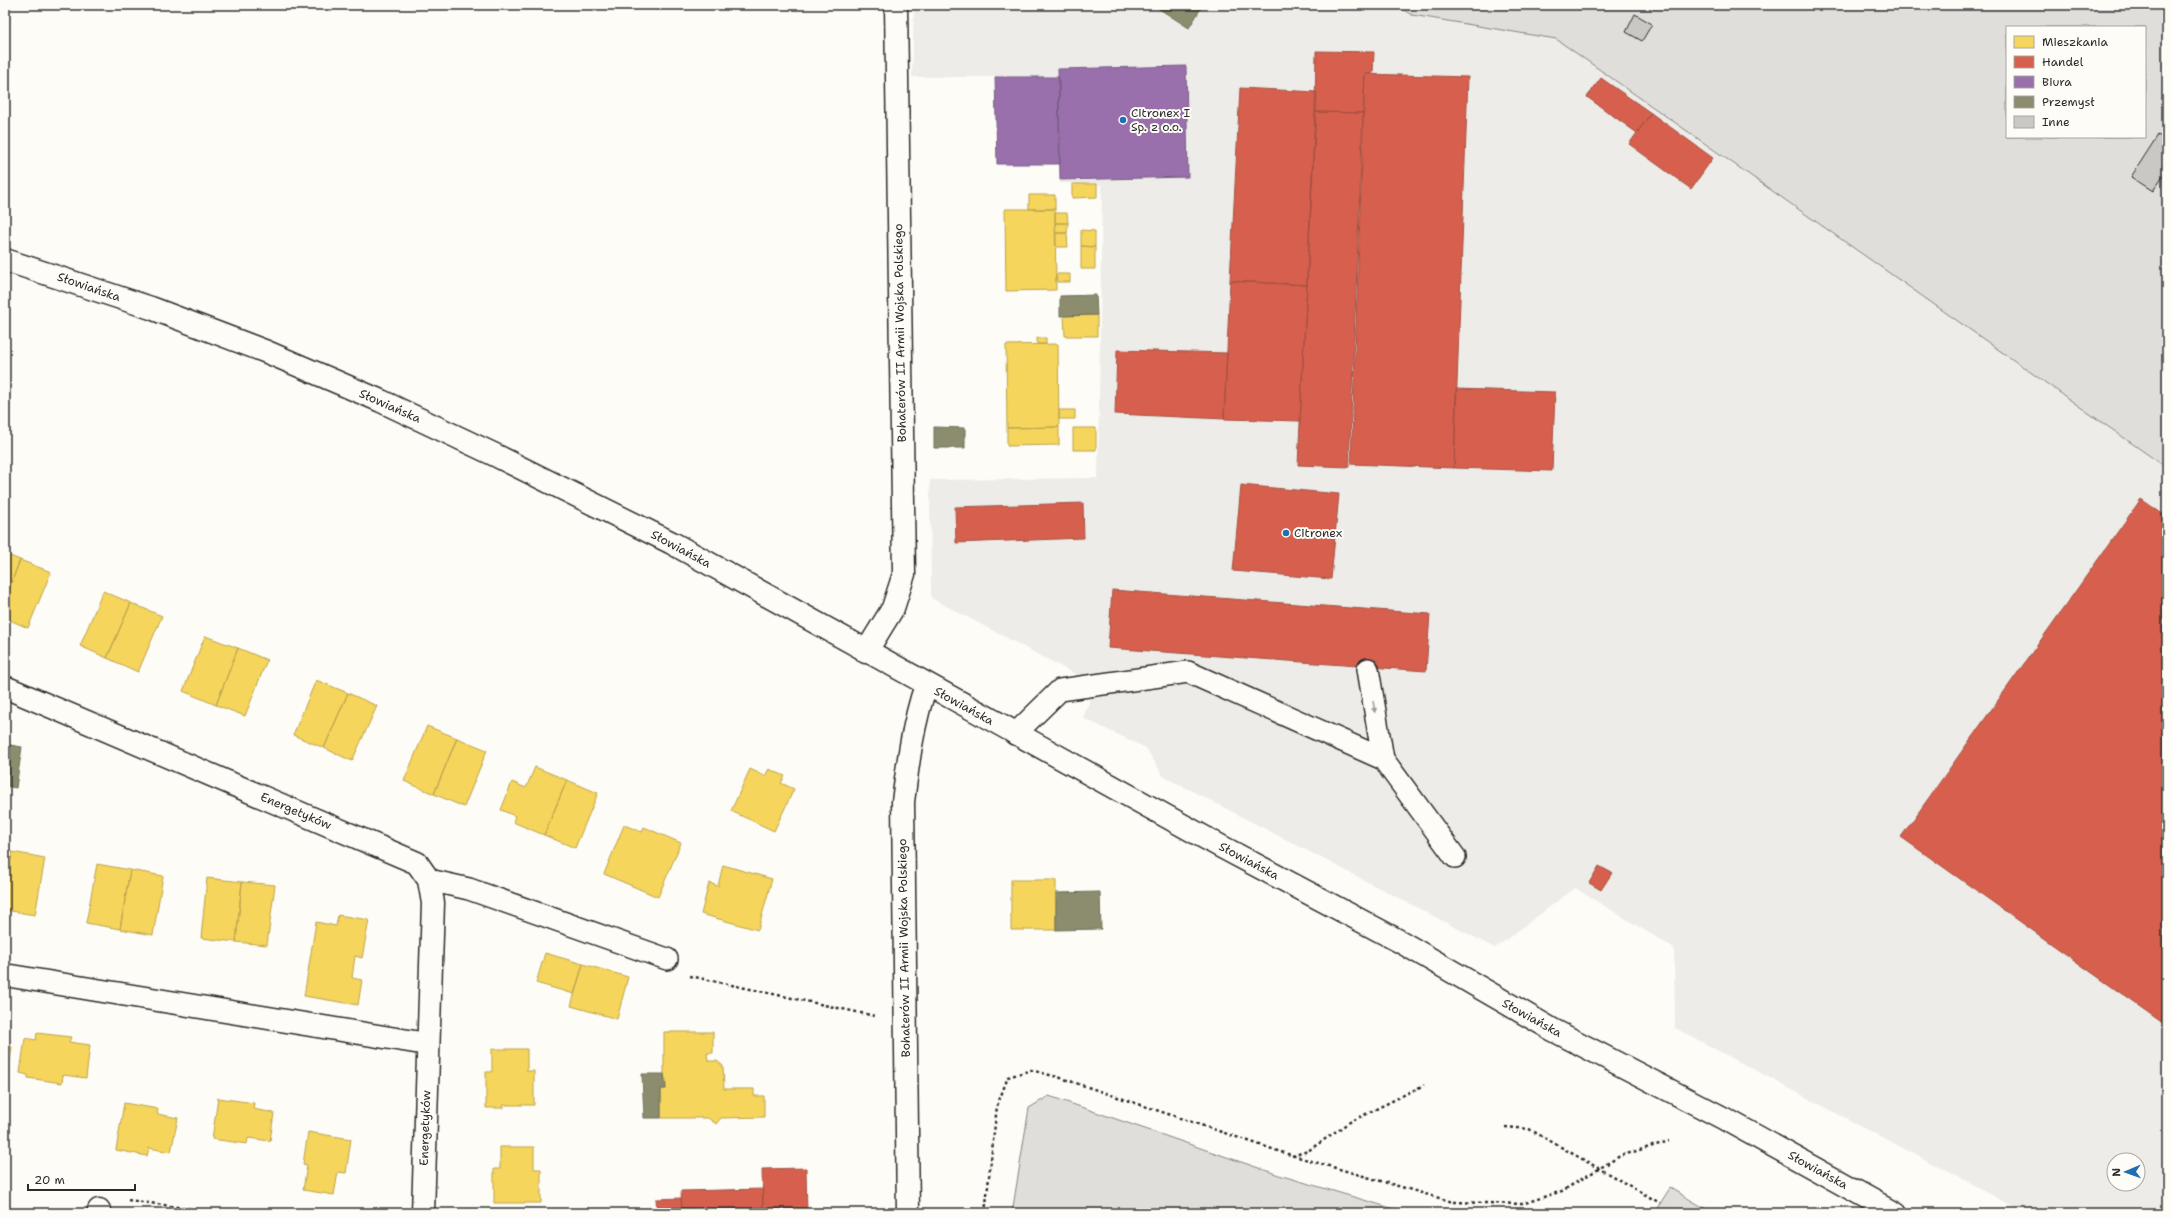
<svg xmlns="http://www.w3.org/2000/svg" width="2172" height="1218" font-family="'Shantell Sans',sans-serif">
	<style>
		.built { fill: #edece8; fill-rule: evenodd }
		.green { fill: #dfdeda; stroke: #858482; fill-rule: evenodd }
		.homes { fill: #f6d55c; stroke: #b9a24d }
		.shops { fill: #d6604d; stroke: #a35043 }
		.offices { fill: #9970ab; stroke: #785b85 }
		.industry { fill: #8c8c6e; stroke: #6f6f5a }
		.building { fill: #c9c8c4; stroke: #2b2b2b }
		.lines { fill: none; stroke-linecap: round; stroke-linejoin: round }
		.lane-casing { stroke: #2b2b2b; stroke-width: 24 }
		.street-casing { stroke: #2b2b2b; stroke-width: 25 }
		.secondary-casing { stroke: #2b2b2b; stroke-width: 25 }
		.path { stroke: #2b2b2b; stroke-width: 2.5; stroke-dasharray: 3 3; stroke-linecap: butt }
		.lane { stroke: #fdfcf7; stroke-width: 21 }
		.street { stroke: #fdfcf7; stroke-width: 22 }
		.secondary { stroke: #fdfcf7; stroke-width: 22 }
		.oneway { fill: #9e9e9b }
		.poi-dot { fill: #1f6fb2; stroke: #fdfcf7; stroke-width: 1.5 }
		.labels { text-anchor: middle; stroke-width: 4; stroke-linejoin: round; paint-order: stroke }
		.poi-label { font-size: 12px; fill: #2b2b2b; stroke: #fdfcf7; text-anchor: start }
		.street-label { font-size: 12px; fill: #2b2b2b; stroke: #fdfcf7 }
	</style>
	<rect width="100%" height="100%" fill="#fdfcf7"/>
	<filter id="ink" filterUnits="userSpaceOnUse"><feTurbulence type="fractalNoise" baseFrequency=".025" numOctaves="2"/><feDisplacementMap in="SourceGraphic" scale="8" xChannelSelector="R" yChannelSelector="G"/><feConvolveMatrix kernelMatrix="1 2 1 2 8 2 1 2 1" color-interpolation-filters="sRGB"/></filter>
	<g filter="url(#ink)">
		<path class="built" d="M914,5h481l17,10 144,24 611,429v745h-141l-351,-185 -1,-80 -99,-60 -80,60 -332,-172 -17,-28 -63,-30 13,-33 -165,-87 -1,-118 168,-2 4,-293 -42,-2 -1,-106h-147zM2114,1160h24v24h-24z"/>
		<path class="green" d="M1395,5h772v463l-611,-429 -144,-24zM2007,27h138v110h-138z
			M1049,1096l230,79 129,38h-396l17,-105z
			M1670,1188l43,25h-59z"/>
		<path class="homes" d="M1072,184h25v13l-25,1z
			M1029,195h26v14h-26z
			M1005,209h50l1,81 -50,1z
			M1055,213h12l1,10h-13z
			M1055,223h13l-1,10h-11z
			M1081,230l14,1v16l-14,-1z
			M1056,233h11l1,14h-12z
			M1081,246l14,1v22h-14z
			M1056,274h14v8h-13z
			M1097,315v21h-32l-1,-20z
			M1037,338h9v6h-9z
			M1058,344l1,83 -52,1 -1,-83z
			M1059,410h16v9h-16z
			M1059,427v18l-52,1v-18z
			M1073,428h23v22h-23z
			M5,554l15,6 -15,39z
			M20,560l31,12 -23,56 -23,-10v-19z
			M103,591l28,12 -24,55 -27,-12z
			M131,603l31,13 -24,56 -31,-14z
			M205,636l33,12 -22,57 -33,-14z
			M238,648l29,12 -22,56 -29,-11z
			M316,680l32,13 -24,55 -31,-13z
			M348,693l29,13 -25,55 -28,-13z
			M427,726l30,12 -23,56 -30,-13z
			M457,738l30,12 -23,57 -30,-13z
			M535,767l32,13 -23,55 -31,-13 2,-6 -14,-6 11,-28 14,6z
			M750,769l15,7 4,-7 16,7 -4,7 13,6 -20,42 -43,-20z
			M567,780l31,13 -23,55 -31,-13z
			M624,825l18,7 2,-5 37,16 -23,54 -54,-23z
			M5,851l7,1 -7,42z
			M12,852l33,6 -10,57 -30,-5v-16z
			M97,864l33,6 -10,59 -34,-6z
			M723,865l49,14 -14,51 -57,-16 8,-31 9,3z
			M130,870l33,6 -10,59 -33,-6z
			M207,878l35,4 -6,60 -35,-4z
			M1011,880h45v50h-45z
			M242,882l33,3 -8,60 -31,-3z
			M338,915l31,5 -7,38 -7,-2 -3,22 10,2 -4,25 -54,-9 12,-74 20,4z
			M545,953l38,11 -9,30 -38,-11z
			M583,964l45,13 -11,42 -46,-13z
			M664,1032h49v21h-6l1,8h9l6,5 1,23h30v7h10v21l-43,1 -5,6 -8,-6h-47v-29h5v-10h-2z
			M37,1033l34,4 -2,5 21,3 -4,33 -23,-3 -1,8 -34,-5v-3l-8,-2 5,-35 11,2z
			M5,1046l7,1 -5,36h-2z
			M492,1049h35v22h7v34h-31l1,3h-18v-36h6z
			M218,1098l36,5 -1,6 21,4 -4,28 -22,-3 -1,6 -35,-5z
			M124,1103l34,6 -1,5 21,4 -7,34 -22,-4 -2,8 -31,-6z
			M308,1132l43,7 -5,34 -8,-1 -4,23 -31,-5 4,-25 -4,-1z
			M500,1147h34v22h7v34h-47v-34h6z"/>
		<path class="shops" d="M1316,51l58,1 -1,21 -8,1 -2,39 -48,-1z
			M1365,74l103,3 -14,391 -103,-4z
			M1601,78l50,35 -14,20 -50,-36z
			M1240,88l77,4 -10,193 -77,-4z
			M1315,112l48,1 -14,354 -51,-2z
			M1651,113l62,45 -22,31 -62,-45z
			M1230,281l77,4 -7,136 -76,-2z
			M1117,350l110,3 -3,66 -109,-5z
			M1456,389l99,3 -3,79 -98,-3z
			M1241,485l98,9 -8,85 -98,-8z
			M2141,499l26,18v509l-266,-189z
			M1083,503l1,35 -128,5 -1,-36z
			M1112,590l318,24 -4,57 -318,-23z
			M1599,866l13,7 -11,17 -12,-7z
			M806,1168l1,45h-44l-1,-44z
			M763,1189v24h-81l-1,-22z
			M681,1198l1,15h-25l-1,-14z"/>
		<path class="offices" d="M1186,66l2,111 -128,3 -2,-111z
			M995,77h64l1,87h-63z"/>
		<path class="industry" d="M1153,5h50l-14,23z
			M1096,295l1,20 -37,1v-20z
			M934,427l31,1v20h-31z
			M5,744l17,3 -6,41 -11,-2z
			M1100,892l1,37 -45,1v-37z
			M642,1074h22l2,15h-5v29h-17z"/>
		<path class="building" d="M1635,14l17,10 -10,17 -16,-9z
			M2158,135l9,6v28l-14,22 -22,-14z"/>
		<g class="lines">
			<defs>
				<path id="lane" d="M1368,669l15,90
					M1015,734l45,-44 128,-18 195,87 72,98
					M429,880l40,9 198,70"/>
				<path id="street" d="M866,652l27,-44 11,-34 -8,-569
					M5,687l412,176 12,17 4,23 -10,310
					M5,975l422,69
					M99,1213v-3"/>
				<path id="secondary" d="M5,260l146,48 116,44 114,49 112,53 179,89 548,303 181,96 152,88 172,89 170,94
					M908,1213l-5,-411c5,-40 10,-79 23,-117"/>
			</defs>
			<use href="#lane" class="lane-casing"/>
			<use href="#street" class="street-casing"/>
			<use href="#secondary" class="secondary-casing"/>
			<path class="path" d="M690,976l185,40
				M1505,1127l24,2 131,74
				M1292,1156l16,-5 40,-28 76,-38
				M128,1200l92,13
				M985,1213l12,-107 11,-29 23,-7 30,8 223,75 169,49 69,2 40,-13 58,-35 49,-15"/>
			<use href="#lane" class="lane"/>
			<use href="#street" class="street"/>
			<use href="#secondary" class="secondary"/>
		</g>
		<defs><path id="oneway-solid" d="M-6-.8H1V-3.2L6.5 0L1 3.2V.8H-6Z"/></defs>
		<use class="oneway" href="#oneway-solid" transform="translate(1374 707) rotate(81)"/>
	</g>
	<g class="poi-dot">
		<circle cx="1123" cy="120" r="4"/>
		<circle cx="1286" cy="533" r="4"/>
	</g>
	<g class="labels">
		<g class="poi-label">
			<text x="1131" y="117">Citronex I<tspan x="1131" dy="14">Sp. z o.o.</tspan></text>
			<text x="1294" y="537">Citronex</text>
		</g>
		<g class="street-label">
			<text transform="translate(89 287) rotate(19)" y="4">Słowiańska</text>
			<text transform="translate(900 333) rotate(-91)" y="4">Bohaterów II Armii Wojska Polskiego</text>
			<text transform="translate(390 406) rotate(24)" y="4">Słowiańska</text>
			<text transform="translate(681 549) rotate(28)" y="4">Słowiańska</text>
			<text transform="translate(964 706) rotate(29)" y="4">Słowiańska</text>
			<text transform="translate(296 811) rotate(23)" y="4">Energetyków</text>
			<text transform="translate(1249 861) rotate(28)" y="4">Słowiańska</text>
			<text transform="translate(904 948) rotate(-91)" y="4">Bohaterów II Armii Wojska Polskiego</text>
			<text transform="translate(1532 1018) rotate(29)" y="4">Słowiańska</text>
			<text transform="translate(425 1128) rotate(-88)" y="4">Energetyków</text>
			<text transform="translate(1818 1170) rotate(29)" y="4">Słowiańska</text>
		</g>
	</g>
	<rect width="2172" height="1218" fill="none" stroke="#fdfcf7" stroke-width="20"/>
	<rect x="10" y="10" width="2152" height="1198" fill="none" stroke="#2b2b2b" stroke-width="1.5" filter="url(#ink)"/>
	<rect x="2006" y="26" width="140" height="112" fill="#fdfcf7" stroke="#a9a8a5"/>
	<rect x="2014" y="36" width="20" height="12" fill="#f6d55c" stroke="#a9a8a5"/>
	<text x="2042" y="46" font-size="12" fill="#2b2b2b">Mieszkania</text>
	<rect x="2014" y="56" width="20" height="12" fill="#d6604d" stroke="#a9a8a5"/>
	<text x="2042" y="66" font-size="12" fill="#2b2b2b">Handel</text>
	<rect x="2014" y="76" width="20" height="12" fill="#9970ab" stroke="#a9a8a5"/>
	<text x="2042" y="86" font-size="12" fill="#2b2b2b">Biura</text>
	<rect x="2014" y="96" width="20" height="12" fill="#8c8c6e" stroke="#a9a8a5"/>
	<text x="2042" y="106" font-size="12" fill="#2b2b2b">Przemysł</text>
	<rect x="2014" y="116" width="20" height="12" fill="#c9c8c4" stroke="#a9a8a5"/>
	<text x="2042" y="126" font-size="12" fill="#2b2b2b">Inne</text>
	<g transform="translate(2126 1172) rotate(268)"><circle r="19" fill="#fdfcf7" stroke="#a9a8a5"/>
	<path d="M0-3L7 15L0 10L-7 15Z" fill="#1f6fb2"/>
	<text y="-6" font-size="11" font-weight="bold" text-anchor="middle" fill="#2b2b2b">N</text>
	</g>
	<path d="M28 1184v6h107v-6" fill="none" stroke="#2b2b2b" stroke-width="2"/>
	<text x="34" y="1184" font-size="12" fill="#2b2b2b" stroke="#fdfcf7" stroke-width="3" paint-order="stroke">20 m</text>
</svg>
